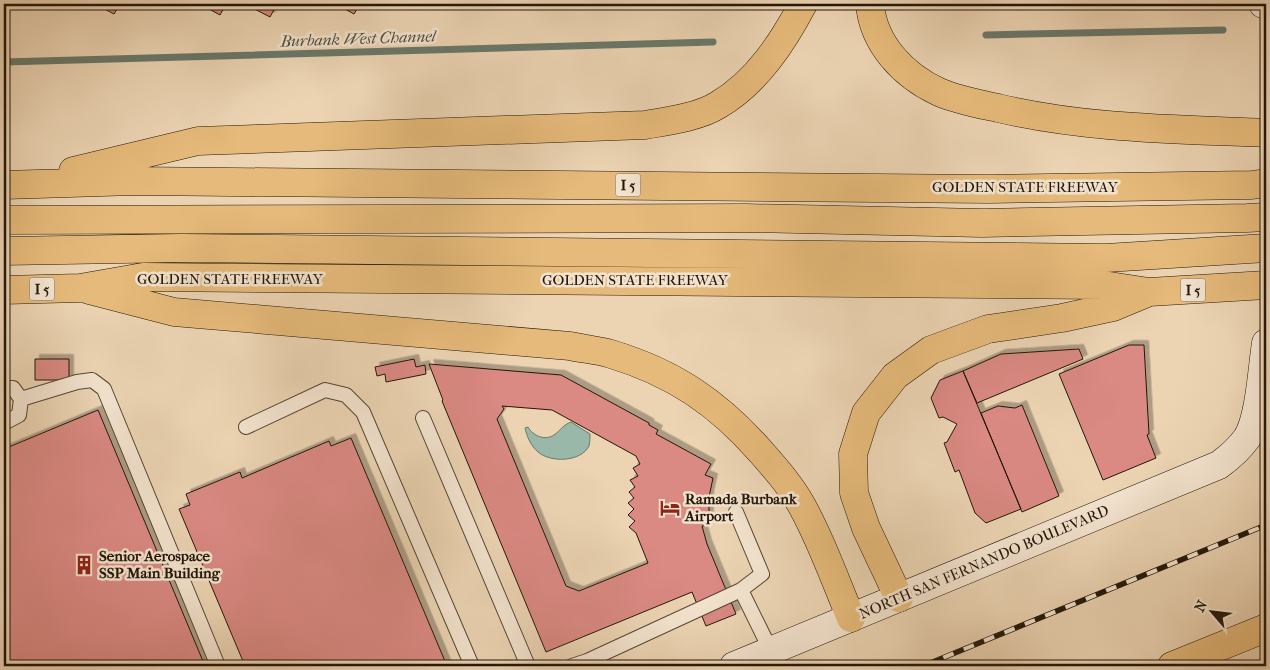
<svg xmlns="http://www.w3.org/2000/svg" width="1270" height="670" font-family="'IM FELL French Canon',serif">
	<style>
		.water { fill: #99b8aa; stroke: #69786a }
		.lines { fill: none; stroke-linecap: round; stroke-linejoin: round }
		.stream { stroke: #69786a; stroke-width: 7 }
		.building { fill: #da8983; stroke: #22170a; fill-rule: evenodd; filter: url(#shadow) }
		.lane-casing { stroke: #544634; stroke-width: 16 }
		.secondary-casing { stroke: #22170a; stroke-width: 29 }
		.primary-casing { stroke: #22170a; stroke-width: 29 }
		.highway-casing { stroke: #22170a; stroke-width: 29 }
		.lane { stroke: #f3e3ce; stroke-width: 14 }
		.secondary { stroke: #f3e3ce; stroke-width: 28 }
		.primary { stroke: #e6ba7a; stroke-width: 28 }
		.highway { stroke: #e6ba7a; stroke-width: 28 }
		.rail-casing { stroke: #22170a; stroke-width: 5.5 }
		.rail { stroke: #f3e3ce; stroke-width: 4; stroke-dasharray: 11; stroke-linecap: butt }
		.labels { text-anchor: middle; stroke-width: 5; stroke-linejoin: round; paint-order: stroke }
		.shield { fill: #f3e3ce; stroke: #615445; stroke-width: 1 }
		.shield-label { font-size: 14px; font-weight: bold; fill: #22170a }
		.street-label { font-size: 15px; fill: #22170a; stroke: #f3e3ce }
		.poi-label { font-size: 15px; font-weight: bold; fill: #22170a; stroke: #f3e3ce; text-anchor: start }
		.water-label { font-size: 16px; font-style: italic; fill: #4c4f42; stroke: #f3e3ce }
	</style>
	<defs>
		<filter id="shadow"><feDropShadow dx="4.5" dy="-4.5" stdDeviation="0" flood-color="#0004"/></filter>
	</defs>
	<rect width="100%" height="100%" fill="#ecd4b3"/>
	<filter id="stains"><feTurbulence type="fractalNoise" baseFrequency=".004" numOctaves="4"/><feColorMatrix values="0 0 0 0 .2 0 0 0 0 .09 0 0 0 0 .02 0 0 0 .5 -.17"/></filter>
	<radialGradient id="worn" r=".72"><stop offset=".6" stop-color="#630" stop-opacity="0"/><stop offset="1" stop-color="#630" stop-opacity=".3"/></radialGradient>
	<path class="water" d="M571,422l19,12c0,3 0,8 -1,12 -8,16 -38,17 -51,6 -7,-6 -11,-15 -13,-24l3,-1c5,9 17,14 26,8 7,-5 9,-10 17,-13z"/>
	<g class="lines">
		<path class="stream" d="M986,35l237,-5
			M4,62l709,-20"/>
	</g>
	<path class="building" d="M95,4h25l-6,10z
		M200,4h26l-6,11z
		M248,4h29l-7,13 -23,-12z
		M336,4h24l-6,10z
		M1129,345h15l5,89 -2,1 9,23 -53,22 -44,-106z
		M1079,349l4,10 -106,44 -14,-32 38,-17z
		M35,359h34v21h-34z
		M414,359l2,8 9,-2 1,9 -40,8 -1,-8 -8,2 -2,-9z
		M429,364l132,11 88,48v2l9,5 -2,4 55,30 -6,11 8,3 -4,19v28l-7,1 5,18 29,70 -30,12 -14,-34 -146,60 -104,-251 1,-1zM502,406l50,4 84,46 4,8 -7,4 5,8 -8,4 5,7 -6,5 5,6 -6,5 6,6 -6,6 7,6 -6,6 7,6 12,30 -69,28 -13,-5 -69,-167 7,-10z
		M963,371l58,138 -35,14 -11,-10 -16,-43 -4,2 -11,-29 3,-1 10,-18 -14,-7 -4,1 -8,-20 9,-18z
		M1022,405l37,91 -37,16 -41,-99 17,-7 17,2z
		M98,410l107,256h-201v-202l4,-1 -4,-14z
		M351,438l96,228h-202l-66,-157 11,-4 -4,-11 54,-22 2,6 87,-37 2,5z"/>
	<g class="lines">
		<defs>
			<path id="lane" d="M4,388h9l8,11 -2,16 -15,8
				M21,399l56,-17 15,-2 12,9 114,277
				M423,418l105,248
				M246,427l79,-37 21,5 17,17 109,254
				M736,512l26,62 -21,16 30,61
				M572,666l15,-5
				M590,666l-3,-5 154,-71"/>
			<path id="secondary" d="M1263,4l3,1
				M734,666l485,-201c11,-8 20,-16 28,-27 13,-21 15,-70 19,-95"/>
			<path id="primary" d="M1172,666l94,-38"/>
			<path id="highway" d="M870,4c3,40 34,72 69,88 18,8 40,12 59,16 89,21 178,21 268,25
				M73,171l125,-30 447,-16c23,-4 54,-8 73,-20 39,-23 65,-63 85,-101
				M4,185l130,-4 855,8 263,-4 14,-2
				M4,220l742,-2 236,5 265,-5 19,-1
				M4,251l177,-3 925,10 160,-10
				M4,290l76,-2 63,-11 960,8 46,7 117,-7
				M89,290l85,22 396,34c13,3 28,4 41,8 63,19 107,49 150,98 15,17 30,34 41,54 20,36 33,74 49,112
				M899,598l-33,-70 -12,-35 -1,-39 13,-41 29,-37 36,-26 57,-21 74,-11 51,-11 36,-15"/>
		</defs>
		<use href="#lane" class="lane-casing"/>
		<use href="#secondary" class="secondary-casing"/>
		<use href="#primary" class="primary-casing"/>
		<use href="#highway" class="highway-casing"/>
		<use href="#lane" class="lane"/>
		<use href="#secondary" class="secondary"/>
		<use href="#primary" class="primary"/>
		<use href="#highway" class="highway"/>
		<defs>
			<path id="rail" d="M923,666l343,-141"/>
		</defs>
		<use href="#rail" class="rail-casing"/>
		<use href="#rail" class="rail"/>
	</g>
	<defs>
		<symbol id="hotel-bare" viewBox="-9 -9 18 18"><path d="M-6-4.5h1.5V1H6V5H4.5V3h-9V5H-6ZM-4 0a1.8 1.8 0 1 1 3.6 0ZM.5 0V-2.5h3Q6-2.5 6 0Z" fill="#8f2418" stroke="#f3e3ce" stroke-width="2.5" paint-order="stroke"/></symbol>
		<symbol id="building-bare" viewBox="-9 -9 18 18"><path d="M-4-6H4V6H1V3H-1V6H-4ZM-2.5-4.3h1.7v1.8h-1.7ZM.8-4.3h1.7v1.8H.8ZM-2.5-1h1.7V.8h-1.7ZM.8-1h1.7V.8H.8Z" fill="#8f2418" stroke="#f3e3ce" stroke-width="2.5" paint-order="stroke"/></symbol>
	</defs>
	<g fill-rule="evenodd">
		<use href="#hotel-bare" x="656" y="494" width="28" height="28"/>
		<use href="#building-bare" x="70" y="551" width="28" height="28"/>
	</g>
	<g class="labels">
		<g class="shield">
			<rect x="615.5" y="173.5" width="25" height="23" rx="4"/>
			<rect x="29.5" y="277.5" width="25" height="23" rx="4"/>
			<rect x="1180.5" y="278.5" width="25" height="23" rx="4"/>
		</g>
		<g class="shield-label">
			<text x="628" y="190">I 5</text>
			<text x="42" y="294">I 5</text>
			<text x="1193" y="295">I 5</text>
		</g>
		<g class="street-label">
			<text x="1025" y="192">GOLDEN STATE FREEWAY</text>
			<text x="230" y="284">GOLDEN STATE FREEWAY</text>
			<text x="635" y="285">GOLDEN STATE FREEWAY</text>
			<text transform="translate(984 562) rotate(-23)" y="5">NORTH SAN FERNANDO BOULEVARD</text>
		</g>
		<g class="poi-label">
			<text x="685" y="504">Ramada Burbank<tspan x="685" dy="17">Airport</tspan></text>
			<text x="99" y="561">Senior Aerospace<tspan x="99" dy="17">SSP Main Building</tspan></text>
		</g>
		<g class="water-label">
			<text transform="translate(358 38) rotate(-2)" y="6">Burbank West Channel</text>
		</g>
	</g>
	<rect width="1270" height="670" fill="none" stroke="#ecd4b3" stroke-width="20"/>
	<rect x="5" y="5" width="1260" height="660" fill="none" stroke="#22170a" stroke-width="2.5"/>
	<rect x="10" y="10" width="1250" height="650" fill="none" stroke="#22170a"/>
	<g transform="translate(1212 612) rotate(298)" stroke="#f3e3ce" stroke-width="4" paint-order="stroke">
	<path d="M0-4L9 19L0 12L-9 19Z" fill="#22170a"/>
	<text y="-8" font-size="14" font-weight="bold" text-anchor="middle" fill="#22170a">N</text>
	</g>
	<rect width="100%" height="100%" filter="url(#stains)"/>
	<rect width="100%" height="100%" fill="url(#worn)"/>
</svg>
